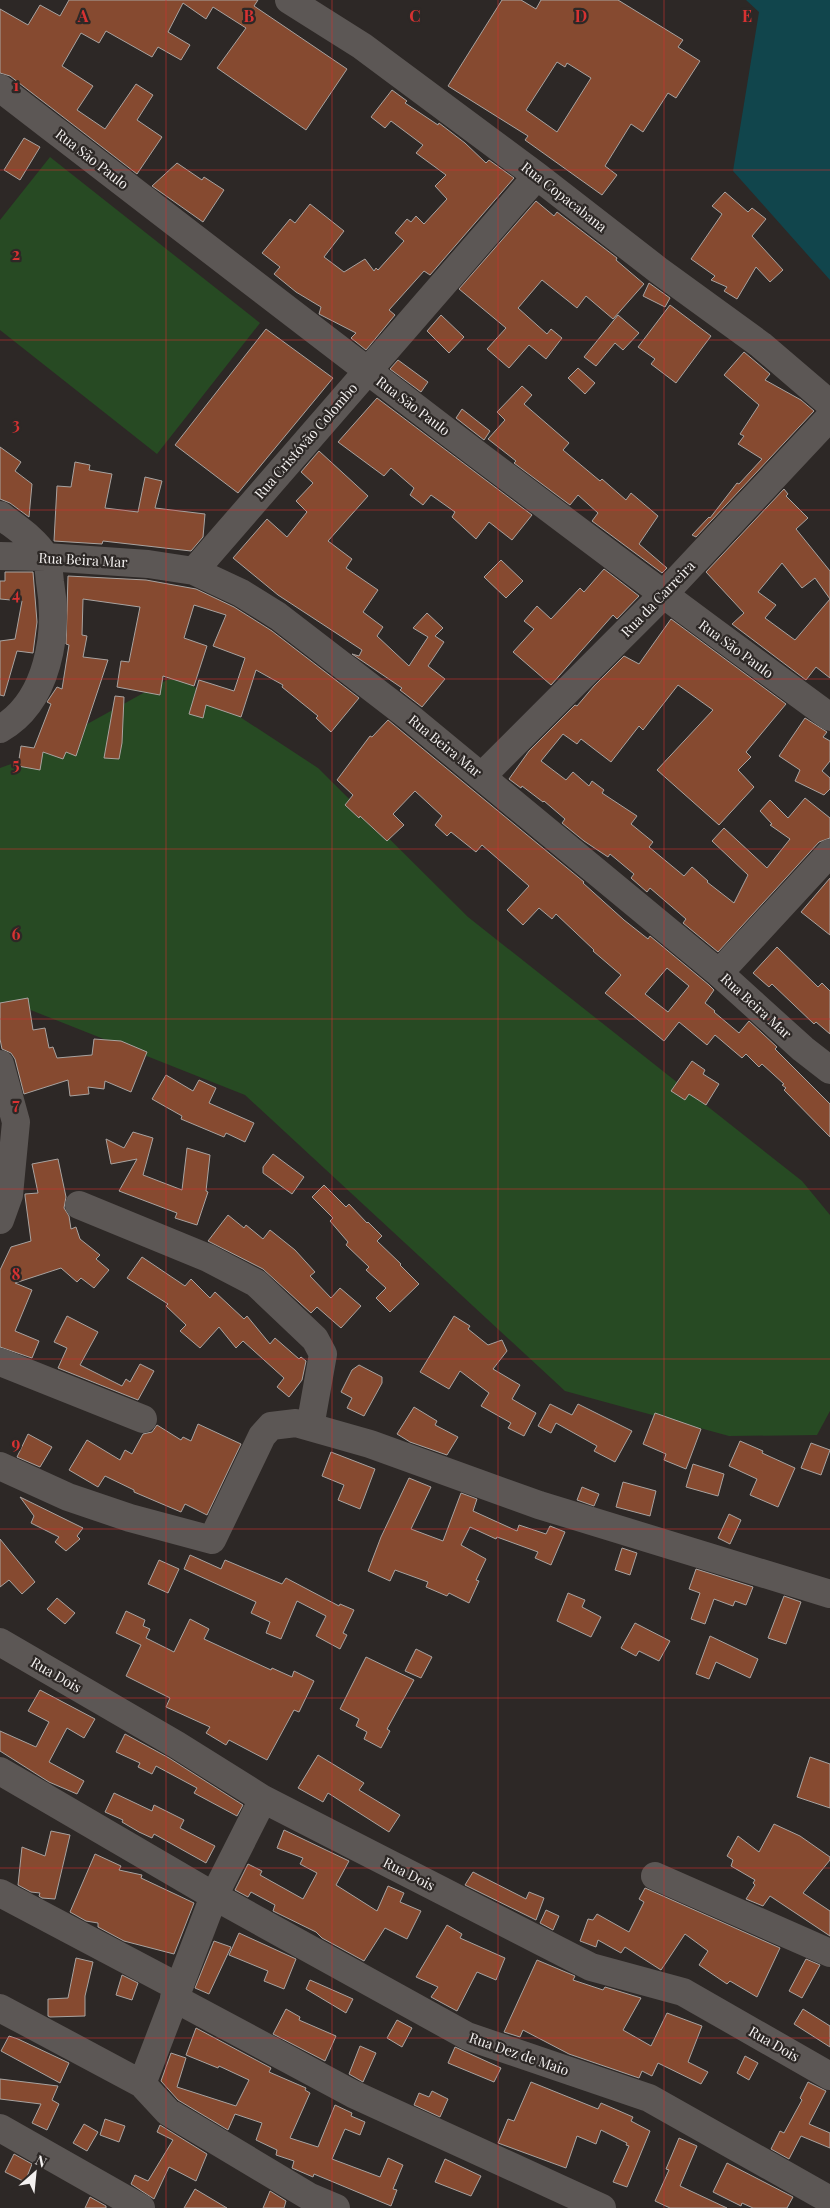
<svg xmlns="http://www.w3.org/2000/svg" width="830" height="2208" font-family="'Playfair Display',serif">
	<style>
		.green { fill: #274a23 }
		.water { fill: #11454c }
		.building { fill: #864a30; stroke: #a8a3a0; fill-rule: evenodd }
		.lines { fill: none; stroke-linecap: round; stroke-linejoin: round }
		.minor { stroke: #5c5755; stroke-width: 28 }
		.grid { fill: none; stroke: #d73232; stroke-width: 1; stroke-opacity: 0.55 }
		.labels { text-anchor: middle; stroke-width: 4.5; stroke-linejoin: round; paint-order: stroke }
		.street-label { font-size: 14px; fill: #f3f0ef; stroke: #2d2826 }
		.grid-label { font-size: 16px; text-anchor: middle; font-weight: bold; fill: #d73232; stroke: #2d2826; stroke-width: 4.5; stroke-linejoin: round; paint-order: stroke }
	</style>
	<rect width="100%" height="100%" fill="#2d2826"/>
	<path class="green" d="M50,157l210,166 -103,131 -157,-124v-110z
		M176,675l142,93 150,149 334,264 28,34v196l-13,24 -88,1 -164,-45 -320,-296 -222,-88 -23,3v-242l22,-8z"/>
	<path class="water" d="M746,0h84v280l-97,-109 26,-159z"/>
	<path class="building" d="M69,0h189l-4,6 93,63 -41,61 -89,-62 29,-40 -33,-21 -7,12 -23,-16 -15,29 22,13 -9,15 -23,-13 -6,10 -46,-26 -7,12 -18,-10 -19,33 31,20 -16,24 28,19 31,-45 17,11 -16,25 25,17 -25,37 -127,-98 -10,-3v-64l28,16 12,-20 20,11z
		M502,0h19l15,9 5,-9h77l65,40 -5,7 22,14 -24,37 -8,-5 -25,39 -12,-8 -26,42 12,9 -15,20 -77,-55 3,-4 -80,-50zM557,62l8,5 2,-4 24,15 -34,54 -31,-22z
		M392,90l15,11 -2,2 33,22 1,-2 26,20 21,20 3,-3 25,18 -84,97 -6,-4 -35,39 6,5 -29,35 -15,-12 5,-5 -37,-19 2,-7 -25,-15 -22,-18 6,-7 -18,-14 28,-34 5,4 15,-19 34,27 -20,26 20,15 21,-13 9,12 2,-3 2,2 26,-29 -9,-8 12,-14 4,3 5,-6 8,8 23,-25 -12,-13 11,-11 -30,-22 7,-8 -32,-24 -6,7 -14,-11z
		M24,138l16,9 -20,33 -16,-10z
		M177,163l25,17 2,-3 20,13 -21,32 -51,-36z
		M725,192l23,20 4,-4 14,11 -14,17 31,34 -13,12 -14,-15 -19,32 -13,-8 3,-4 -16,-7 4,-4 -24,-17 31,-45 -10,-8z
		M536,201l18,15 3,-4 17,13 43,33 -1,2 28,24 -31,35 -27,-23 -9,12 -35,-28 -24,28 29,26 4,-5 11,9 -16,21 -17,-14 -20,23 -22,-19 19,-21 -47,-39z
		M649,283l21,15 -5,9 -22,-11z
		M670,305l41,31 -35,47 -25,-19 4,-5 -17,-12z
		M441,315l23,22 -15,16 -22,-22z
		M618,315l21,18 -16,17 -8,-7 -19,23 -12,-9z
		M266,329l67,49 -95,115 -63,-48z
		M744,352l26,22 -5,6 36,20 13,11 -118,126 -4,-2 17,-18 1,1 27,-35 2,1 23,-25 -24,-15 6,-8 -4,-2 19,-29 -35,-30z
		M398,360l30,22 -7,10 -31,-23z
		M578,368l17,15 -10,11 -17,-16z
		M522,386l10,9 -8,9 45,39 -6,7 37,31 2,-2 24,21 5,-7 27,23 -19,28 28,24 -5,5 -70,-52 6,-8 -20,-18 -8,10 -56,-42 2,-2 -28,-22 17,-19 -8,-8z
		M377,398l155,117 -20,25 -23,-18 -13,17 -24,-22 3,-5 -24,-17 -8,10 -13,-10 4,-7 -23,-20 -7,8 -46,-34z
		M462,409l28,22 -6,9 -28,-22z
		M0,447l21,15 -6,9 17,13 -3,33 -19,-14 -10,-4z
		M319,451l49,45 -40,45 24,18 -6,9 32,22 -15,22 20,15 -6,9 32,30 19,-29 -15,-9 14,-15 16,15 -8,8 9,6 -16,24 17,13 -23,28 -22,-17 2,-2 -50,-34 7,2 3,-6 -84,-55 -45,-37 34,-39 20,18 20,-25 -11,-11 17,-18 -12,-11z
		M75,462l15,3 -1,5 23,4 -7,34 33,4 7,-35 17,4 -7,27 50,6 -2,23 -12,14 -88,-10 -1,3 -48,-3 3,-55 14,1z
		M784,489l4,5 -2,2 22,22 -12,11 34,42v107l-14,-11 -10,13 -74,-56 12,-11 -38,-41zM782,563l20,25 13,-10 15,21 -35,41 -30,-22 11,-13 -18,-13z
		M501,560l22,21 -17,17 -22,-21z
		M604,569l35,27 -22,23 -4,-4 -62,70 -38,-33 21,-23 -10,-8 13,-15 14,13 29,-31 4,4z
		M5,572h28l4,50 -4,31 -16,-2 -13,45 -4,-1v-54l15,-2 7,-38 -22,-2v-18h5z
		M68,576l78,4 50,9 38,18 38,24 87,67 -28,34 -15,-14 2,-2 -36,-29 1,-2 -27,-15 -15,47 -35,-12 -3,13 -14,-4 10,-34 35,11 11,-33 -32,-12 13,-31 -32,-10 -10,33 23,8 -13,40 -31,-10 -3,19 -43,-8 4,-26 8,1 11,-55 -57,-8 -1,36 5,1 -4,21 25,3 -32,96 -10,-4 -3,7 -20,-7 -3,18 -22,-4 3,-20 13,2 17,-44 -4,-2 10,-15 5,2 7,-44 -3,-1z
		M671,619l115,85 -40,48 5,5 -13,13 16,17 -35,38 -62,-55 56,-60 -35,-25 -35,45 -4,-4 -28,36 -30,-23 -4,5 -14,-10 -22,27 25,19 7,-8 16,14 3,-5 12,9 -2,3 35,23 -6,8 22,18 -4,5 35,29 8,-9 16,14 -1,1 27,21 14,-28 -36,-34 12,-13 43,40 23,-29 -20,-14 2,-1 -12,-13 10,-11 18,18 17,-20 25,20v20l-11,4 -101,110 -35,-29 3,-4 -36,-31 -3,4 -16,-14 3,-4 -24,-20 -2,3 -24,-16 -22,-18 3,-4 -21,-18 -1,1 -21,-16 -1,2 -12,-9 20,-28 46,-46 2,1 17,-20 30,-30 15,8z
		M115,696l9,1 -2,46 -3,16 -15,-1z
		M805,718l22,14 -4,5 7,4v20l-8,10 8,7v11l-6,6 -29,-14 5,-11 -21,-14z
		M388,720l196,162 -1,1 41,37 24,19 2,-3 59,49 5,5 -9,13 10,8 -1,1 25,21 10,-12 28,26 -2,2 55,55v33l-46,-47 2,-2 -4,-3 2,-1 -22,-20 -3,3 -13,-13 -4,4 -27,-23 -8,10 -28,-23 -15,19 -59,-48 16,-18 -28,-24 1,-1 -38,-36 -4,5 -13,-11 -16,17 -16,-15 22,-24 -47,-41 -6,7 -25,-20 -4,4 -12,-11 7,-9 -27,-25 -22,23 11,11 -17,16 -27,-25 -1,2 -14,-13 8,-10 -16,-15 33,-44 2,1zM667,968l22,18 -21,26 -23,-18z
		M830,878v57l-29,-23z
		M777,947l41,40 4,-4 8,8v43l-14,-12 -2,2 -42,-40 -3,3 -16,-14z
		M28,998l5,32 12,-2 4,20 4,-1 4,11 35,-3 2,-16 27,2 26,11 -16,40 -26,-11 -1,8 -16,-2 1,7 -19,2 -2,-16 -44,14 -9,-35 -4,-6 -9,-4 -2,-10v-36z
		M692,1061l13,9 -2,4 16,10 -13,21 -17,-11 -4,6 -14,-9z
		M166,1075l27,16 6,-11 17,8 -7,15 45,20 -9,19 -19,-9 -2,4 -43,-18 1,-3 -30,-17z
		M133,1132l20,6 -10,37 39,15 5,-42 23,7 -4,36 2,1 -11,33 -22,-7 2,-5 -58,-22 18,-32 -26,5 -5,-25 18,9z
		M273,1154l31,23 -12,17 -29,-21v-6z
		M58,1159l8,38 -2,11 5,8 2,13 5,-2 4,12 20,16 -4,4 13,11 -15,18 -13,-10 -4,4 -16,-14 -46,15 17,7 -17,41 24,10 -7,17 -32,-11v-77l11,-23 20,-6 -6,-45v-2l13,-1 -6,-29z
		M324,1185l22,22 3,-3 18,19 1,-1 14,14 -5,5 24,23 -1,1 19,19 -29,28 -14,-14 10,-10 -20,-18 3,-3 -23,-22 2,-3 -18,-21 3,-3 -21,-21z
		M228,1215l16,13 2,-3 17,14 7,-9 25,20 20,22 -5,4 21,22 9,-10 21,18 -20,22 -24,-21 -6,6 -48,-44 -55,-28z
		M142,1257l43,29 6,-7 19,19 5,-6 29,27 3,-3 23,28 5,-6 24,21 2,-2 5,4 -4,19 -13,17 -12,-10 7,-9 -41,-37 -7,7 -17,-21 -19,21 -20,-17 6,-6 -20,-19 2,-2 -41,-26z
		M67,1316l31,16 -18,33 42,21 4,-7 4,3 10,-18 14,7 -16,29 -80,-32 9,-20 -13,-6z
		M454,1316l16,10 -2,3 20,16 14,-5 5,11 -14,18 27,16 -8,14 24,14 -12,23 -16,-8 3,-5 -30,-17 8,-13 -29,-22 -11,18 -29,-17z
		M359,1365l23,12v6l-18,33 -17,-8 5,-10 -11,-6 11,-22z
		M550,1404l22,11 6,-11 54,27 -17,31 -21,-11 3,-5 -41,-23 -5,10 -13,-7z
		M414,1407l23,14 -2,4 23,12 -11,18 -37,-13 -13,-8z
		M655,1413l46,16 -15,40 -22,-9 2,-6 -23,-10z
		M198,1424l43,20 -34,71 -22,-11 -4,8 -47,-20v-2l-29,-14 -7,11 -29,-17 18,-30 33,20 5,-10 7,4 11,-20 9,-2 5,-7 24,15 2,-3 8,4z
		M28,1434l24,13 -12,20 -23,-10z
		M740,1441l23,10 -1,2 33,15 -17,39 -28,-12 7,-16 -28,-13z
		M811,1443l19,7 -9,25 -20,-7z
		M331,1452l44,17 -15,40 -22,-9 6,-15 -22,-9z
		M693,1464l31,10 -6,22 -32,-9z
		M409,1478l22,9 -20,42 32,12 18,-48 16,6 -4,12 44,20 2,-6 27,9 4,-8 15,6 -14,33 -16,-7 3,-6 -41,-15 -1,2 -26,-12 -9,18 25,14 -10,21 3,1 -10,22 -20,-10 -2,3 -21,-9 2,-5 -33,-12 -5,11 -22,-10 13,-34z
		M623,1482l33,9 -6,25 -34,-9z
		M582,1487l17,7 -5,12 -17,-6z
		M20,1497l63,31 -6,8 3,3 -14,12 -11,-9 4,-5 -28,-14 3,-7z
		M729,1514l12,6 -11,24 -12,-6z
		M0,1539l35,43 -13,12 -13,-14 -9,7z
		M622,1548l15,5 -7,22 -15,-5z
		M190,1555l31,14 4,-9 57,24 4,-6 53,28 1,-2 14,6 -11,23 4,2 -7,14 -24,-13 10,-20 -29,-15 -16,38 -15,-6 4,-11 -19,-9 5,-11 -72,-33z
		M159,1560l20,9 -11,24 -20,-9z
		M696,1569l57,18 -7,18 -11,-4 -2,5 -19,-7 -9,25 -14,-5 9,-26 -11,-4z
		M568,1593l17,7 -3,7 19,10 -10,20 -34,-16z
		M784,1596l17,6 -15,42 -18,-6z
		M57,1598l18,15 -10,11 -18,-15z
		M126,1611l19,9 -2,6 7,3 -4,9 28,14 16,-33 19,10 -5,10 67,31 1,-2 20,9 2,-6 20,10 -15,31 -5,-2 -27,50 -38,-20 -3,5 -20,-12 4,-6 -44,-20 4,-9 -44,-22 15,-31 -25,-12z
		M635,1623l35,18 -11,20 -20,-10 -3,5 -15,-8z
		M710,1636l48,23 -8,19 -34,-16 -7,17 -13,-5z
		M416,1649l16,8 -11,21 -16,-7z
		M366,1657l48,23 -27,49 3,2 -9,17 -17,-9 3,-7 -11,-6 3,-7 -19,-10z
		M40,1690l55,29 -11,19 -17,-10 -18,34 35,19 -7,13 -28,-12 -49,-31v-20l36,16 13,-25 -21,-11z
		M125,1734l44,24 74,47 -6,11 -43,-23 3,-5 -41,-22 -4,8 -14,-7 2,-4 -24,-11z
		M318,1755l46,28 -5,7 41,25 -11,17 -61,-39 -5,9 -25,-14z
		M810,1757l20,7v44l-33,-11z
		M114,1793l38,18 2,-6 30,15 -4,8 35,18 -9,17 -52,-29 -2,4 -13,-6 -17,-10 1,-2 -18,-8z
		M774,1824l26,12 30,21v3l-27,33 27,18v25l-60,-40 -7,10 -17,-7 9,-14 -2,-2 2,-3 -24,-14 2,-6 -6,-4 11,-20 21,16z
		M284,1830l65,31 -13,24 41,26 11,-25 16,7 -4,9 21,9 -14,28 -22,-11 -21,33 -42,-23 -6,-6 -43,-21 2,-6 -24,-13 -3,5 -13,-7 13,-26 14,7 -2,4 43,24 14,-26 -17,-9 3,-6 -26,-10z
		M51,1831l19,4 -15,64 -13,-1 -3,-2 1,-3 -9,-1 -13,-7 4,-38 23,9z
		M95,1854l26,12 -2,4 23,5 -1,3 53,25 -20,51 -50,-13 -26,-14v-4l-12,-2 -16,-9z
		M473,1872l53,27 3,-7 15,6 -8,22 -71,-35z
		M645,1888l135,60 -23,49 -27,-16 -3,3 -28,-19 9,-14 -23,-17 -24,36 -36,-23 -4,6 -23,-13 -2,7 -16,-6 8,-22 5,1 4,-6 32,18 15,-30 -5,-3z
		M546,1910l13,6 -6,14 -13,-7z
		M447,1925l15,9 -2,4 45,20 -9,22 -19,-8 -20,39 -26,-14 7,-10 -22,-10z
		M239,1933l57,26 -12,30 -20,-8 4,-10 -39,-16z
		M214,1941l17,6 -22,47 -14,-6z
		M76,1958l17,4 -8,34v20l-35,1 -2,-1v-17l20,-1z
		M806,1959l14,6 -18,33 -13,-7z
		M537,1960l38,16 -2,4 30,10 2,-3 36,11 -18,32 28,16 16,-33 35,13 -14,36 20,10 -7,12 -43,-21 -6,13 -10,-5 -3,7 -70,-24 -46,-24 -3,7 -16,-5z
		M122,1975l16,8 -6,17 -16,-5z
		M310,1980l43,19 -7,14 -40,-24z
		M286,2009l14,8 -1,3 37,16 -11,25 -52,-27z
		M803,2009l27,17v21l-36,-23z
		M397,2020l15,8 -10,19 -15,-9z
		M196,2028l75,40 -2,4 37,16 -1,2 5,3 -20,45 28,9 17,-42 17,8 -1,3 14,6 -5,13 -15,-6 -13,30 48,18 8,-19 15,7 -10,24 4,1 -6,16 -77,-32 -1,3 -21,-9 2,-7 -18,-6 1,-5 -21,-10 6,-17 -27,-9 -7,16 -50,-30 -17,-19 10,-28 15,5 -9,29 59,19 13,-26 -30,-14 -1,2 -32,-13z
		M9,2036l9,3 51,24 -9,20 -59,-32z
		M360,2046l16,7 -13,29 -14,-8z
		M455,2047l46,21 -7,14 -46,-19z
		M745,2056l13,7 -9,17 -12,-7z
		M0,2079l58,7 -6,14 7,4 -12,26 -15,-7 9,-19 -41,-5z
		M531,2082l67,27 3,-6 32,14 -2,4 19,10 -23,56 -14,-5 16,-36 -3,-1 1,-2 -26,-13 -5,14 -19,-8 -11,32 -68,-25 10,-24 6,2z
		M808,2082l18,9 -17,33 21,9v15l-29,-12 -12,23 -18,-10 9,-18 4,2 18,-33 -2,-2z
		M432,2091l16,8 -8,18 -26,-12 5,-12 10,4z
		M105,2119l20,7 -6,16 -19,-7z
		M84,2124l14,8 -11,19 -14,-8z
		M160,2125l47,29 -11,27 -27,-14 -15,32 -23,-15 4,-9 13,6 25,-41 -16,-8z
		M679,2138l18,8 -17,40 47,22h-57l-15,-7 14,-31 -3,-1z
		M14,2154l18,10 -7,18 -20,-10z
		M445,2159l36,17 -10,20 -36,-14z
		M727,2163l66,34 -6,11h-34l-11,-5 -1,3 -28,-14z
		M195,2189l32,19h-43z
		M270,2191l16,10 -2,7h-21z
		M90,2197l16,9v2h-21z"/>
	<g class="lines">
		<path class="minor" d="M289,0l73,46 175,130 121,94 103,75 69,59
			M0,88c275,212 550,425 830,629
			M0,515c15,12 35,24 45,41 4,7 4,19 5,26 9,51 -2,120 -50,147
			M0,556l46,1 102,7 46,7 47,22 37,23 130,100 311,257 84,76 27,21
			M194,571l343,-395
			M482,776l181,-181 167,-178
			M719,973l111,-120
			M0,1064l16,58 -7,73 -9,25
			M79,1205l129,53 48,25 59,56 8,15 -13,73
			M0,1362l143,57
			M0,1466l68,31 62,21 82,22 50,-104 9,-10 25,-3 74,21 169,61 291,89
			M0,1642l177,103 86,54 328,168 92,25 147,84
			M0,1771l214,125 253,140 182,62 181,102
			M655,1876l175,77
			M0,1893l178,94
			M174,1998l179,96 249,114
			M0,2008l142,76 26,28 142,85 26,11
			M142,2084l72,-188 49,-97
			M0,2128l141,80"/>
	</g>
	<path class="grid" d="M166,0v2208M332,0v2208M498,0v2208M664,0v2208M0,170h830M0,340h830M0,510h830M0,679h830M0,849h830M0,1019h830M0,1189h830M0,1359h830M0,1529h830M0,1698h830M0,1868h830M0,2038h830"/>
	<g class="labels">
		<g class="street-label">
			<text transform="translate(92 159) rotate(38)" y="5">Rua São Paulo</text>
			<text transform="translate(564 197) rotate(38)" y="5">Rua Copacabana</text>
			<text transform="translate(413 406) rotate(37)" y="5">Rua São Paulo</text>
			<text transform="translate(306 441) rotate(-49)" y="5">Rua Cristóvão Colombo</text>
			<text transform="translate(83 560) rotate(3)" y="5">Rua Beira Mar</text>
			<text transform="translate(658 599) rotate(-46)" y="5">Rua da Carreira</text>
			<text transform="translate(736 649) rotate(36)" y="5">Rua São Paulo</text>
			<text transform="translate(445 746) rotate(39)" y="5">Rua Beira Mar</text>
			<text transform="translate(756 1006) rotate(42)" y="5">Rua Beira Mar</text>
			<text transform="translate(56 1675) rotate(30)" y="5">Rua Dois</text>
			<text transform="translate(409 1874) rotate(27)" y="5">Rua Dois</text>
			<text transform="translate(774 2044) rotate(30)" y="5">Rua Dois</text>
			<text transform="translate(519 2054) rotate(19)" y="5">Rua Dez de Maio</text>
		</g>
	</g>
	<g class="grid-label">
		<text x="83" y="22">A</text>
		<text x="249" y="22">B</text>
		<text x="415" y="22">C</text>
		<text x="581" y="22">D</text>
		<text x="747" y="22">E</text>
		<text x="16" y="91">1</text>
		<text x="16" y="260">2</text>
		<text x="16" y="430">3</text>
		<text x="16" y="600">4</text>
		<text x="16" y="770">5</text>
		<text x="16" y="940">6</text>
		<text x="16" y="1110">7</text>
		<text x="16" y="1280">8</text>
		<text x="16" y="1449">9</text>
	</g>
	<g transform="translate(35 2173) rotate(27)" stroke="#2d2826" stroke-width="4" paint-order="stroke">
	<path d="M0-4L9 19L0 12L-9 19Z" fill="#f3f0ef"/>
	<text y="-8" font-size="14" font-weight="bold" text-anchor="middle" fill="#f3f0ef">N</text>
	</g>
</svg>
